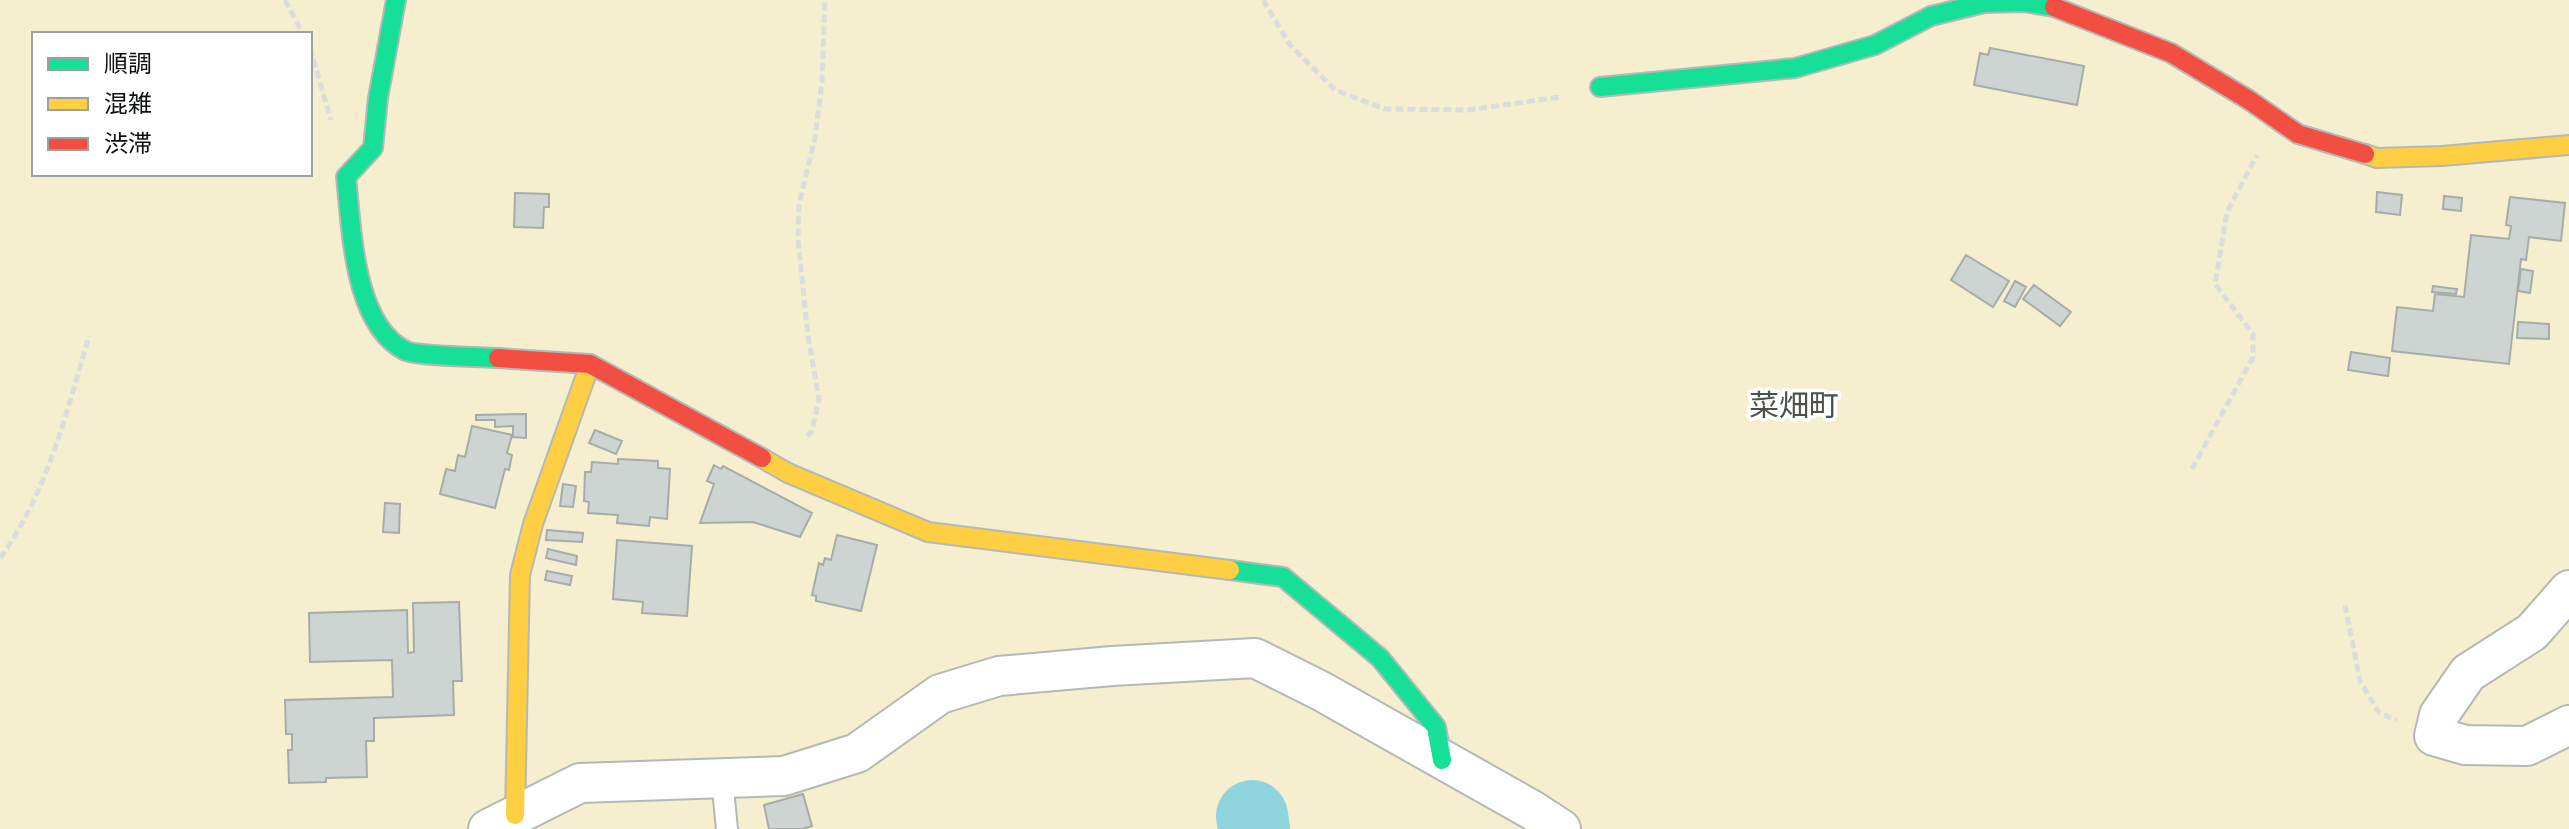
<svg xmlns="http://www.w3.org/2000/svg" width="2569" height="829" font-family="'Asap Condensed','Noto Sans JP',sans-serif">
	<style>
		.green { fill: #f5efcf; fill-rule: evenodd }
		.lines { fill: none; stroke-linecap: round; stroke-linejoin: round }
		.river { stroke: #8fd4dd; stroke-width: 72 }
		.building { fill: #ced4d1; stroke: #a6aca8; stroke-width: 2 }
		.lane-casing { stroke: #b4b9b5; stroke-width: 24 }
		.street-casing { stroke: #b4b9b5; stroke-width: 42 }
		.fast-casing { stroke: #b4b9b5; stroke-width: 22 }
		.slow-casing { stroke: #b4b9b5; stroke-width: 22 }
		.jam-casing { stroke: #b4b9b5; stroke-width: 22 }
		.path { stroke: #dadddb; stroke-width: 5; stroke-dasharray: 8 4; stroke-linecap: butt }
		.lane { stroke: #fdfefd; stroke-width: 20 }
		.street { stroke: #fdfefd; stroke-width: 38 }
		.fast { stroke: #16e098; stroke-width: 18 }
		.slow { stroke: #ffcf43; stroke-width: 18 }
		.jam { stroke: #f24e42; stroke-width: 18 }
		.labels { text-anchor: middle; stroke-width: 7; stroke-linejoin: round; paint-order: stroke }
		.neighbourhood-label { font-size: 30px; fill: #48524a; stroke: #fff }
	</style>
	<rect width="100%" height="100%" fill="#f2f8f3"/>
	<path class="green" d="M0,0h2569v829h-2569zM34,34h276v140h-276z"/>
	<g class="lines">
		<path class="river" d="M1252,816l2,13"/>
	</g>
	<path class="building" d="M1990,48l94,18 -7,39 -103,-20 6,-32 8,2z
		M2377,192l25,3 -2,20 -24,-3z
		M515,193l34,1v13h-5l-1,21 -29,-1z
		M2444,196l18,2 -1,13 -18,-2z
		M2510,197l55,6 -4,38 -32,-4 -3,23 -5,-1 -12,105 -117,-13 5,-44 36,4 2,-17 29,3 7,-62 38,4 2,-13 -5,-1z
		M1966,255l43,26 -16,26 -42,-27z
		M2521,269l12,2 -3,22 -12,-2z
		M2015,281l11,6 -11,20 -11,-6z
		M2034,285l37,27 -11,14 -37,-27z
		M2433,286l24,3 -1,5 -24,-2z
		M2518,322l31,2v15l-32,-1z
		M2351,352l39,6 -2,18 -40,-6z
		M526,414v24l-13,-1v-11l-18,1v-7h-19v-5z
		M472,426l40,9 -5,18 5,2 -3,15 -4,-1 -10,39 -55,-14 6,-25 9,2 3,-16 7,2z
		M595,430l27,11 -6,13 -27,-11z
		M618,459l40,2v7l12,1 -3,50 -17,-2 -1,9 -32,-3 1,-8 -30,-2 1,-11 -5,-1 1,-29h6l1,-10 26,2z
		M714,465l7,4 2,-3 89,47 -12,24 -47,-15 -53,1 14,-39 -7,-3z
		M563,484l13,2 -3,21 -13,-1z
		M385,503l15,1 -1,29 -16,-1z
		M547,530l36,3 -1,9 -36,-2z
		M837,535l40,10 -16,66 -45,-10v-5l-4,-1 7,-32 4,2 2,-7 6,2z
		M617,540l75,6 -5,70 -45,-3 1,-11 -30,-3z
		M548,549l29,7 -1,9 -30,-7z
		M547,571l25,5 -2,9 -25,-5z
		M459,602l3,79h-9l1,34 -80,3v23h-8l1,36 -41,1v4l-37,1 -1,-33h4v-16h-6l-1,-34 108,-3 -1,-37 -82,2 -1,-49 98,-3 1,43 6,-1 -1,-49z
		M803,794l9,32 -10,3h-33l-5,-24z"/>
	<g class="lines">
		<defs>
			<path id="lane" d="M722,779l5,50"/>
			<path id="street" d="M2569,590l-37,42 -64,41 -29,42 -5,21 31,9 62,1 42,-21
				M488,829l92,-46 204,-7 73,-23 83,-59 59,-18 113,-10 143,-8 66,33 211,119 29,19"/>
			<path id="fast" d="M396,0l-18,98 -5,50 -27,29c6,52 7,148 60,174 11,5 76,6 92,7
				M1600,87l195,-19 80,-23 56,-29 53,-13 40,-1 30,5
				M1230,570l53,7 97,81 56,69 6,33"/>
			<path id="slow" d="M2365,154l12,4 65,-2 127,-11
				M762,458l26,15 140,59 302,38
				M515,815l5,-240 13,-51 57,-160"/>
			<path id="jam" d="M2054,7l117,46 78,47 49,34 67,20
				M498,358l92,6 172,94"/>
		</defs>
		<use href="#lane" class="lane-casing"/>
		<use href="#street" class="street-casing"/>
		<use href="#fast" class="fast-casing"/>
		<use href="#slow" class="slow-casing"/>
		<use href="#jam" class="jam-casing"/>
		<path class="path" d="M285,0l18,34
			M1263,0l27,45 45,45 50,19 83,1 92,-13
			M310,48l21,72
			M807,436l5,-5 7,-32 -11,-63 -10,-96 1,-35 16,-67 7,-56 3,-82
			M2192,469l61,-112v-23l-38,-50 12,-72 30,-57
			M0,558c47,-64 67,-147 89,-222
			M2345,605l15,76 19,32 18,7"/>
		<use href="#lane" class="lane"/>
		<use href="#street" class="street"/>
		<use href="#fast" class="fast"/>
		<use href="#slow" class="slow"/>
		<use href="#jam" class="jam"/>
	</g>
	<g class="labels">
		<g class="neighbourhood-label">
			<text x="1794" y="416">菜畑町</text>
		</g>
	</g>
	<rect x="32" y="32" width="280" height="144" fill="#ffffff" stroke="#9ea09e" stroke-width="2"/>
	<rect x="48" y="58" width="40" height="12" fill="#16e098" stroke="#9ea09e" stroke-width="2"/>
	<text x="104" y="72" font-size="24" fill="#0d110d">順調</text>
	<rect x="48" y="98" width="40" height="12" fill="#ffcf43" stroke="#9ea09e" stroke-width="2"/>
	<text x="104" y="112" font-size="24" fill="#0d110d">混雑</text>
	<rect x="48" y="138" width="40" height="12" fill="#f24e42" stroke="#9ea09e" stroke-width="2"/>
	<text x="104" y="152" font-size="24" fill="#0d110d">渋滞</text>
</svg>
